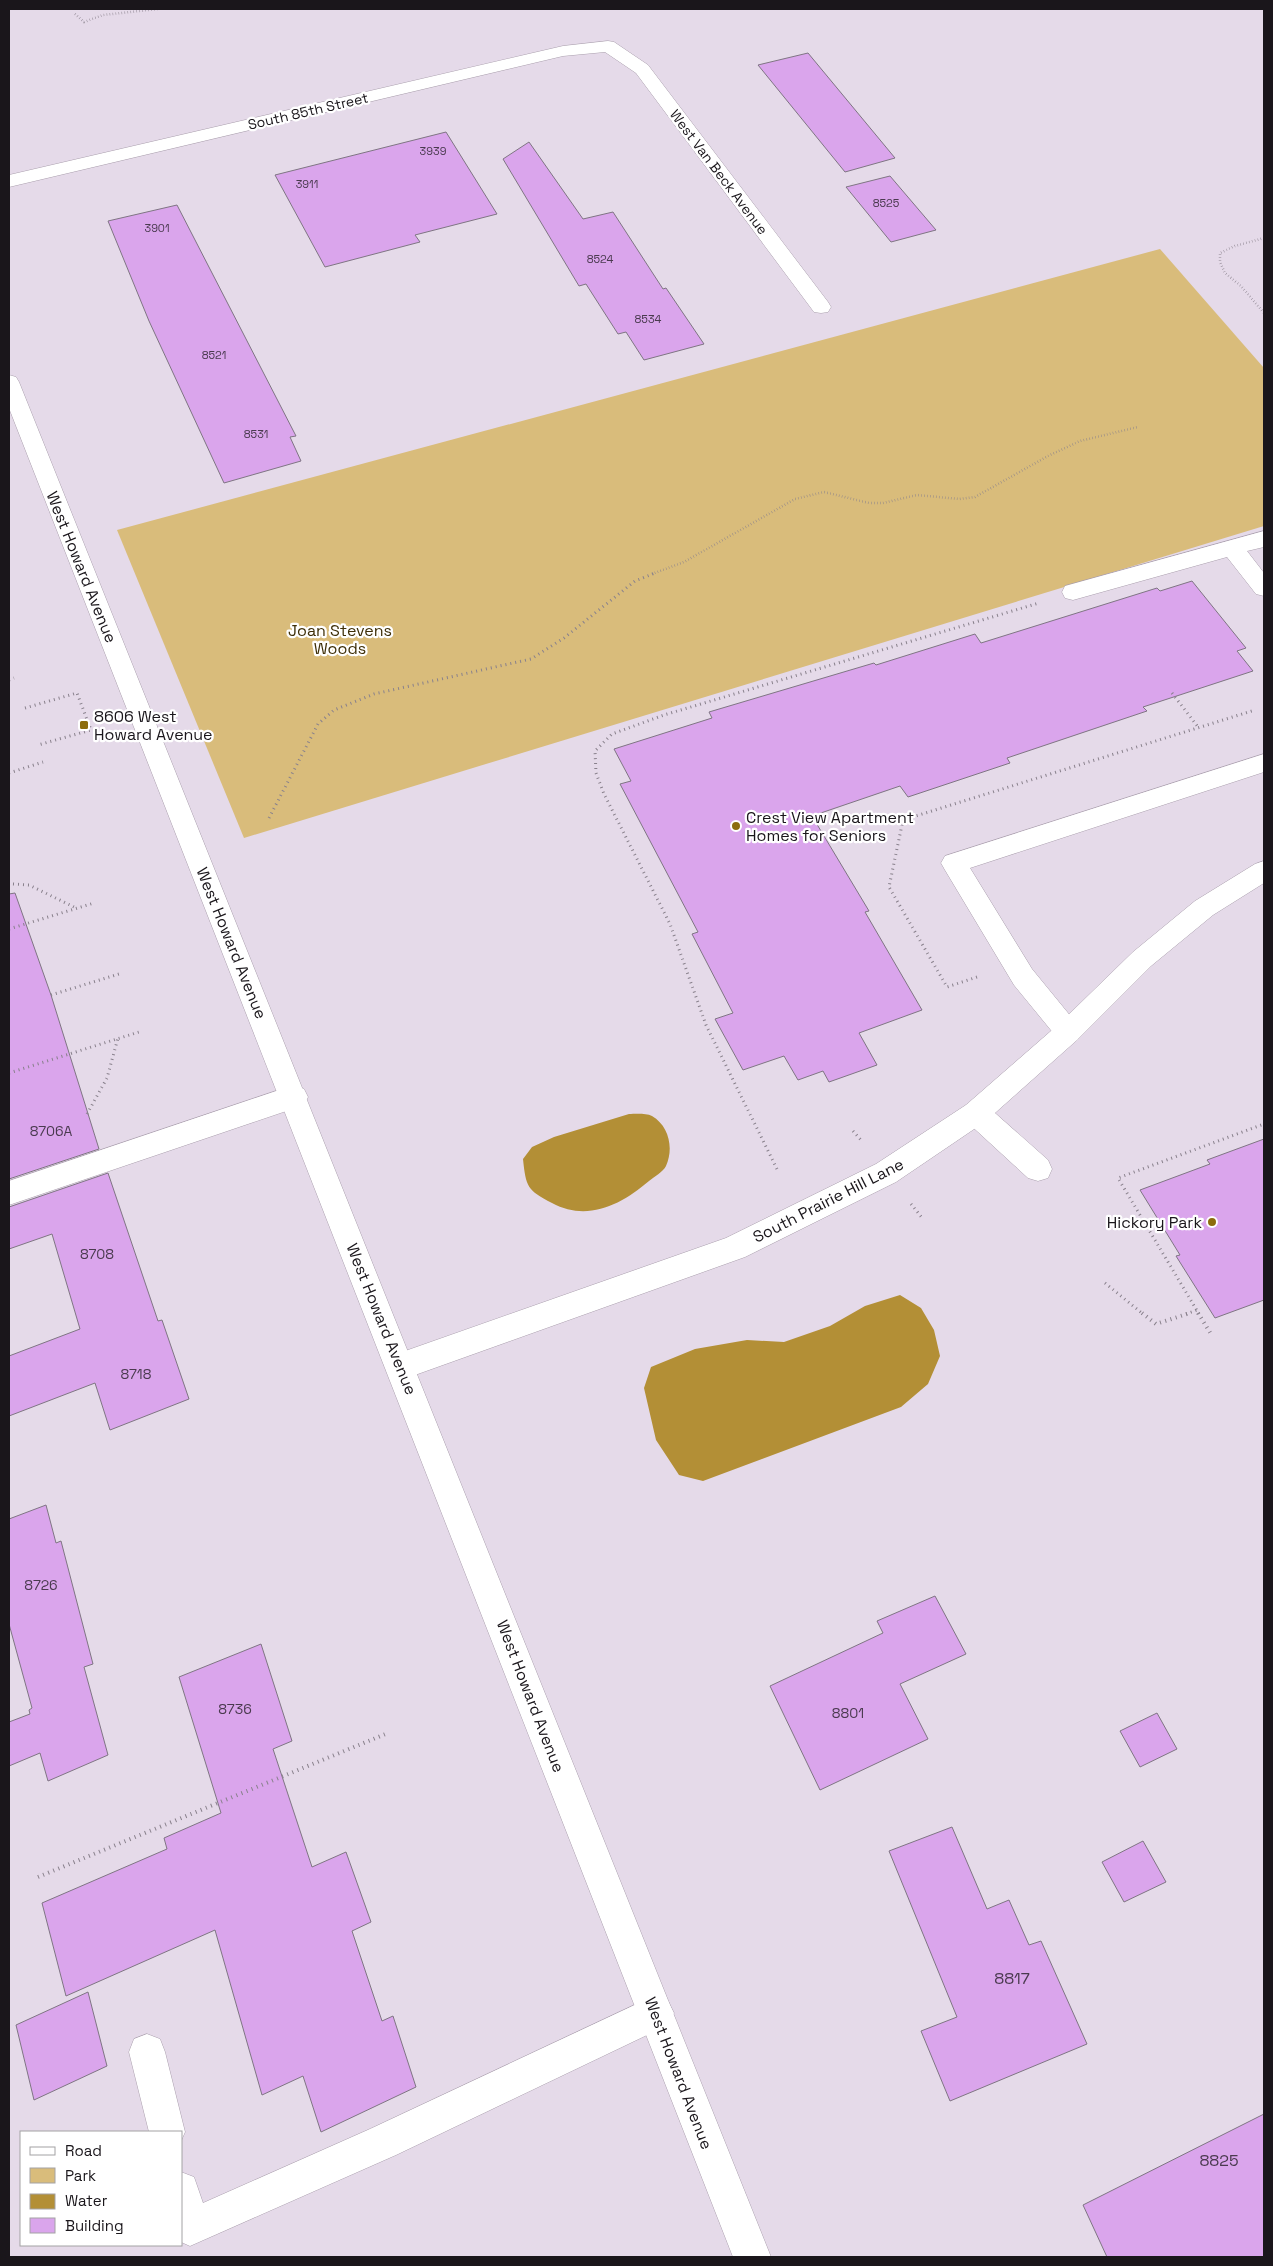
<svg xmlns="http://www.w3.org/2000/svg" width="1273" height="2266" font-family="'Space Grotesk',sans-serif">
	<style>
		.green { fill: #d9bc7b }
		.water { fill: #b38f36 }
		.building { fill: #daa5ec; stroke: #7f7583 }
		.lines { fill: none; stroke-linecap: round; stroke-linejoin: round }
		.service-casing { stroke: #aa9fad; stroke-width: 1 }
		.minor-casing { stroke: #aa9fad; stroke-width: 1 }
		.tertiary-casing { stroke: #aa9fad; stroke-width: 1 }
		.path-far2 { stroke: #89818c; stroke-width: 2.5; stroke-dasharray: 0.5 2.5; stroke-linecap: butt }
		.path-far1 { stroke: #89818c; stroke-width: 3; stroke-dasharray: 1 4; stroke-linecap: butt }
		.path { stroke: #89818c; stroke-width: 4; stroke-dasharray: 1 4.5; stroke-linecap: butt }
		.service { fill: #fff; fill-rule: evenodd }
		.minor { fill: #fff; fill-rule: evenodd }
		.tertiary { fill: #fff; fill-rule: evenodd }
		.poi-dot { fill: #8c6c0d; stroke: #fff; stroke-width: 2 }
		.labels { text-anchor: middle; stroke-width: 4.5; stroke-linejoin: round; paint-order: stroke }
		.far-number-label { font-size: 11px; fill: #4a3a4f }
		.far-street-label { font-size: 14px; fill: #1a161b; stroke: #fff }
		.number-label { font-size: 14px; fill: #4a3a4f }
		.street-label { font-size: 16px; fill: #1a161b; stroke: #fff }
		.park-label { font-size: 16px; fill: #3e2f08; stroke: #fff }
		.poi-label { font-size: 16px; fill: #1a161b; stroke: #fff; text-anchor: start }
		.near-number-label { font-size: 16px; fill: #4a3a4f }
	</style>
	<rect width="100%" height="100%" fill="#e5dae9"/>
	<path class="green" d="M1160,249l104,119v158l-1020,312 -127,-308z"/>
	<path class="water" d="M629,1114c6,0 17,-1 23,2 17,10 22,32 14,50 -3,6 -12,11 -17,15 -28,24 -62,41 -97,22 -25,-13 -26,-16 -29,-44l9,-12 22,-10z
		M900,1295l21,13 13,22 6,26 -12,28 -27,23 -198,74 -24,-6 -23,-35 -12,-52 7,-21 44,-18 52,-9 37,2 46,-16 35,-20z"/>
	<path class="building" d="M808,53l87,105 -50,14 -87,-107z
		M446,132l51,82 -82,21 5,7 -95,25 -50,-92z
		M529,142l54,77 30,-7 50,77 3,-1 38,56 -60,16 -18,-28 -8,2 -32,-50 -7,2 -76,-127z
		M890,176l46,54 -45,12 -45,-55z
		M177,205l119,231 -6,1 11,24 -77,22 -75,-162 -41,-100z
		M1192,581l54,67 -9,3 16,20 -110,36 4,4 -140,47 3,5 -102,34 -8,-11 -88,30 57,95 -4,1 57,98 -63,23 18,32 -48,17 -6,-11 -25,9 -14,-24 -41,14 -28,-51 18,-6 -41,-79 6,-2 -78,-148 11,-3 -17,-32 98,-31 -3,-6 165,-49 2,2 99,-31 6,9 176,-55 3,3z
		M15,893l36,102 48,154 -90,30v-285z
		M1264,1139v161l-49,18 -39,-62 4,-1 -40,-65 70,-26 -3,-4z
		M108,1173l50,148 4,-1 27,79 -79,31 -15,-47 -86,33v-60l71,-27 -28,-95 -43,15v-42z
		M46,1505l10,38 5,-2 32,123 -9,3 24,88 -60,26 -8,-28 -31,13v-44l21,-8 -1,-4 3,-2 -23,-84v-105z
		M935,1596l31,58 -66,30 28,55 -108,51 -50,-104 113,-53 -6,-12z
		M261,1644l31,97 -19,8 39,118 34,-15 25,70 -19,9 30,90 11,-5 23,71 -95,45 -18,-56 -41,19 -47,-165 -149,66 -24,-93 125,-54 -3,-11 57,-25 -42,-136z
		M1157,1713l20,36 -37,18 -20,-36z
		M952,1827l35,82 22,-9 20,45 12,-4 46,103 -137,57 -29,-70 36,-14 -68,-166z
		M1143,1841l23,41 -42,20 -22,-40z
		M88,1992l19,74 -73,34 -18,-75z
		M1264,2114v143h-157l-24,-52z"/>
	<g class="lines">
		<defs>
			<path id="service" d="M1264,531v16l-17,4 17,22v23l-8,-2 -29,-37 -154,43 -8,-2 -3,-6 3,-6z
				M1264,754v18l-294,96 62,101 45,55 4,8 -4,8 -9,3 -9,-3 -45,-55 -69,-115 -4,-7 4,-7z
				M294,1085l10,4 4,8 -4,8 -295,100v-24z
				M976,1101l10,4 62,55 4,9 -4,9 -10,3 -10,-3 -62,-57 -4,-8 4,-8z
				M656,1995l12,6 6,12 -6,12 -272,130 -206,91 -9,-4v-70l13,5 9,26 167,-74z
				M147,2034l13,5 5,13 20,80 -4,9v-9h-32l-20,-80 5,-13z"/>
			<path id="minor" d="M608,41l6,1 34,23 180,237 3,5 -3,5 -7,1 -7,-1 -178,-239 -31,-21 -42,4 -554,131v-12l554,-129z
				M1264,861v22l-51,32 -62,51 -74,74 -91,81 -90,61 -151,75 -344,123 -10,-4 -5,-10 5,-10 335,-118 150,-74 90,-59 93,-81 74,-72 62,-51 60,-37z"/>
			<path id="tertiary" d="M9,375l7,2 3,5 752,1875h-38l-724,-1849z"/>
		</defs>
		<use href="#service" class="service-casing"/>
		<use href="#minor" class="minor-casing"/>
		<use href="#tertiary" class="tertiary-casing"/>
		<path class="path-far2" d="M75,14l9,8 19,-7 55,-6
			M1264,238l-29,8 -15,7v9l5,11 16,13 23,27
			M652,574l32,-12 111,-63 29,-7 45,11h14l34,-8 42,4 16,-2 73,-41 32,-15 58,-14"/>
		<path class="path-far1" d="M9,680l5,-2
			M1172,693l26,34
			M25,708l52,-15 14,37 -53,15
			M9,773l34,-11
			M269,818l49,-94 16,-14 40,-16 157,-35 33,-21 71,-57 20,-8
			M13,884l16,1 47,23
			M9,929l85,-26
			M977,977l-30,10 -58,-100 14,-67 352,-110
			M51,995l68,-21
			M9,1073l130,-41
			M87,1114l20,-36 11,-40
			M853,1131l8,9
			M777,1169l-71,-144 -36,-101 -66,-130 -8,-21 -1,-22 17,-17 52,-19 375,-112
			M911,1204l12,15
			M1105,1283l38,31
			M1186,1314l11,-4
			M1199,1314l-81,-136 146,-54"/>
		<path class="path" d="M1142,1313l14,11 34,-11
			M1198,1313l13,21
			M38,1877l350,-144"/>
		<use href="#service" class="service"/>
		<use href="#minor" class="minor"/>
		<use href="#tertiary" class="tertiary"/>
	</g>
	<g class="poi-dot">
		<rect x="79" y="720" width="10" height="10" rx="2.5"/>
		<circle cx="736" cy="826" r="5"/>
		<circle cx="1212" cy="1222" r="5"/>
	</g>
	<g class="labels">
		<g class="far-number-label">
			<text x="433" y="155">3939</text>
			<text x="307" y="188">3911</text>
			<text x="886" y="207">8525</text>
			<text x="157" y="232">3901</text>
			<text x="600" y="263">8524</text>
			<text x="648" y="323">8534</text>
			<text x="214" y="359">8521</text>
			<text x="256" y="438">8531</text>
		</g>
		<g class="far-street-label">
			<text transform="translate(308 111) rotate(-13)" y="5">South 85th Street</text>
			<text transform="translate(719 172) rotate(53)" y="5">West Van Beck Avenue</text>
		</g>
		<g class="number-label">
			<text x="51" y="1136">8706A</text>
			<text x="97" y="1259">8708</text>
			<text x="136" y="1379">8718</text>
			<text x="41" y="1590">8726</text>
			<text x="235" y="1714">8736</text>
			<text x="848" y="1718">8801</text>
		</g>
		<g class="street-label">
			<text transform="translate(82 567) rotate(68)" y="6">West Howard Avenue</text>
			<text transform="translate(232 943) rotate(68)" y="6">West Howard Avenue</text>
			<text transform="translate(828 1200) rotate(-27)" y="6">South Prairie Hill Lane</text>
			<text transform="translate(382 1319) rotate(68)" y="6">West Howard Avenue</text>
			<text transform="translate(531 1696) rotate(69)" y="6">West Howard Avenue</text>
			<text transform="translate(679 2073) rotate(69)" y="6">West Howard Avenue</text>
		</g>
		<g class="park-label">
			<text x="340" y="636">Joan Stevens<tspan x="340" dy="18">Woods</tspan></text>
		</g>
		<g class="poi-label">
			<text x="94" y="722">8606 West<tspan x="94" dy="18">Howard Avenue</tspan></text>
			<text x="746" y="823">Crest View Apartment<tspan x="746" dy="18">Homes for Seniors</tspan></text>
			<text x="1202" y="1228" text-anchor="end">Hickory Park</text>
		</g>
		<g class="near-number-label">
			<text x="1012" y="1984">8817</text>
			<text x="1219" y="2166">8825</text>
		</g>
	</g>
	<rect width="1273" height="2266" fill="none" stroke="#1a161b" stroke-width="20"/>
	<rect x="20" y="2131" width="162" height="115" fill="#ffffff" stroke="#a3a2a4"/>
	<rect x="30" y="2147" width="25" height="8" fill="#ffffff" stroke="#a3a2a4"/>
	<text x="65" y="2156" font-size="15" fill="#1a161b">Road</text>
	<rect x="30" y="2168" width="25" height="15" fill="#d9bc7b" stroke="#a3a2a4"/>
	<text x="65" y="2181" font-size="15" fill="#1a161b">Park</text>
	<rect x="30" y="2194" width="25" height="15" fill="#b38f36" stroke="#a3a2a4"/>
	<text x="65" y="2206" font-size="15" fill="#1a161b">Water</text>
	<rect x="30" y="2218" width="25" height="15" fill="#daa5ec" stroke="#a3a2a4"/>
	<text x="65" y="2231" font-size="15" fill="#1a161b">Building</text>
</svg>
